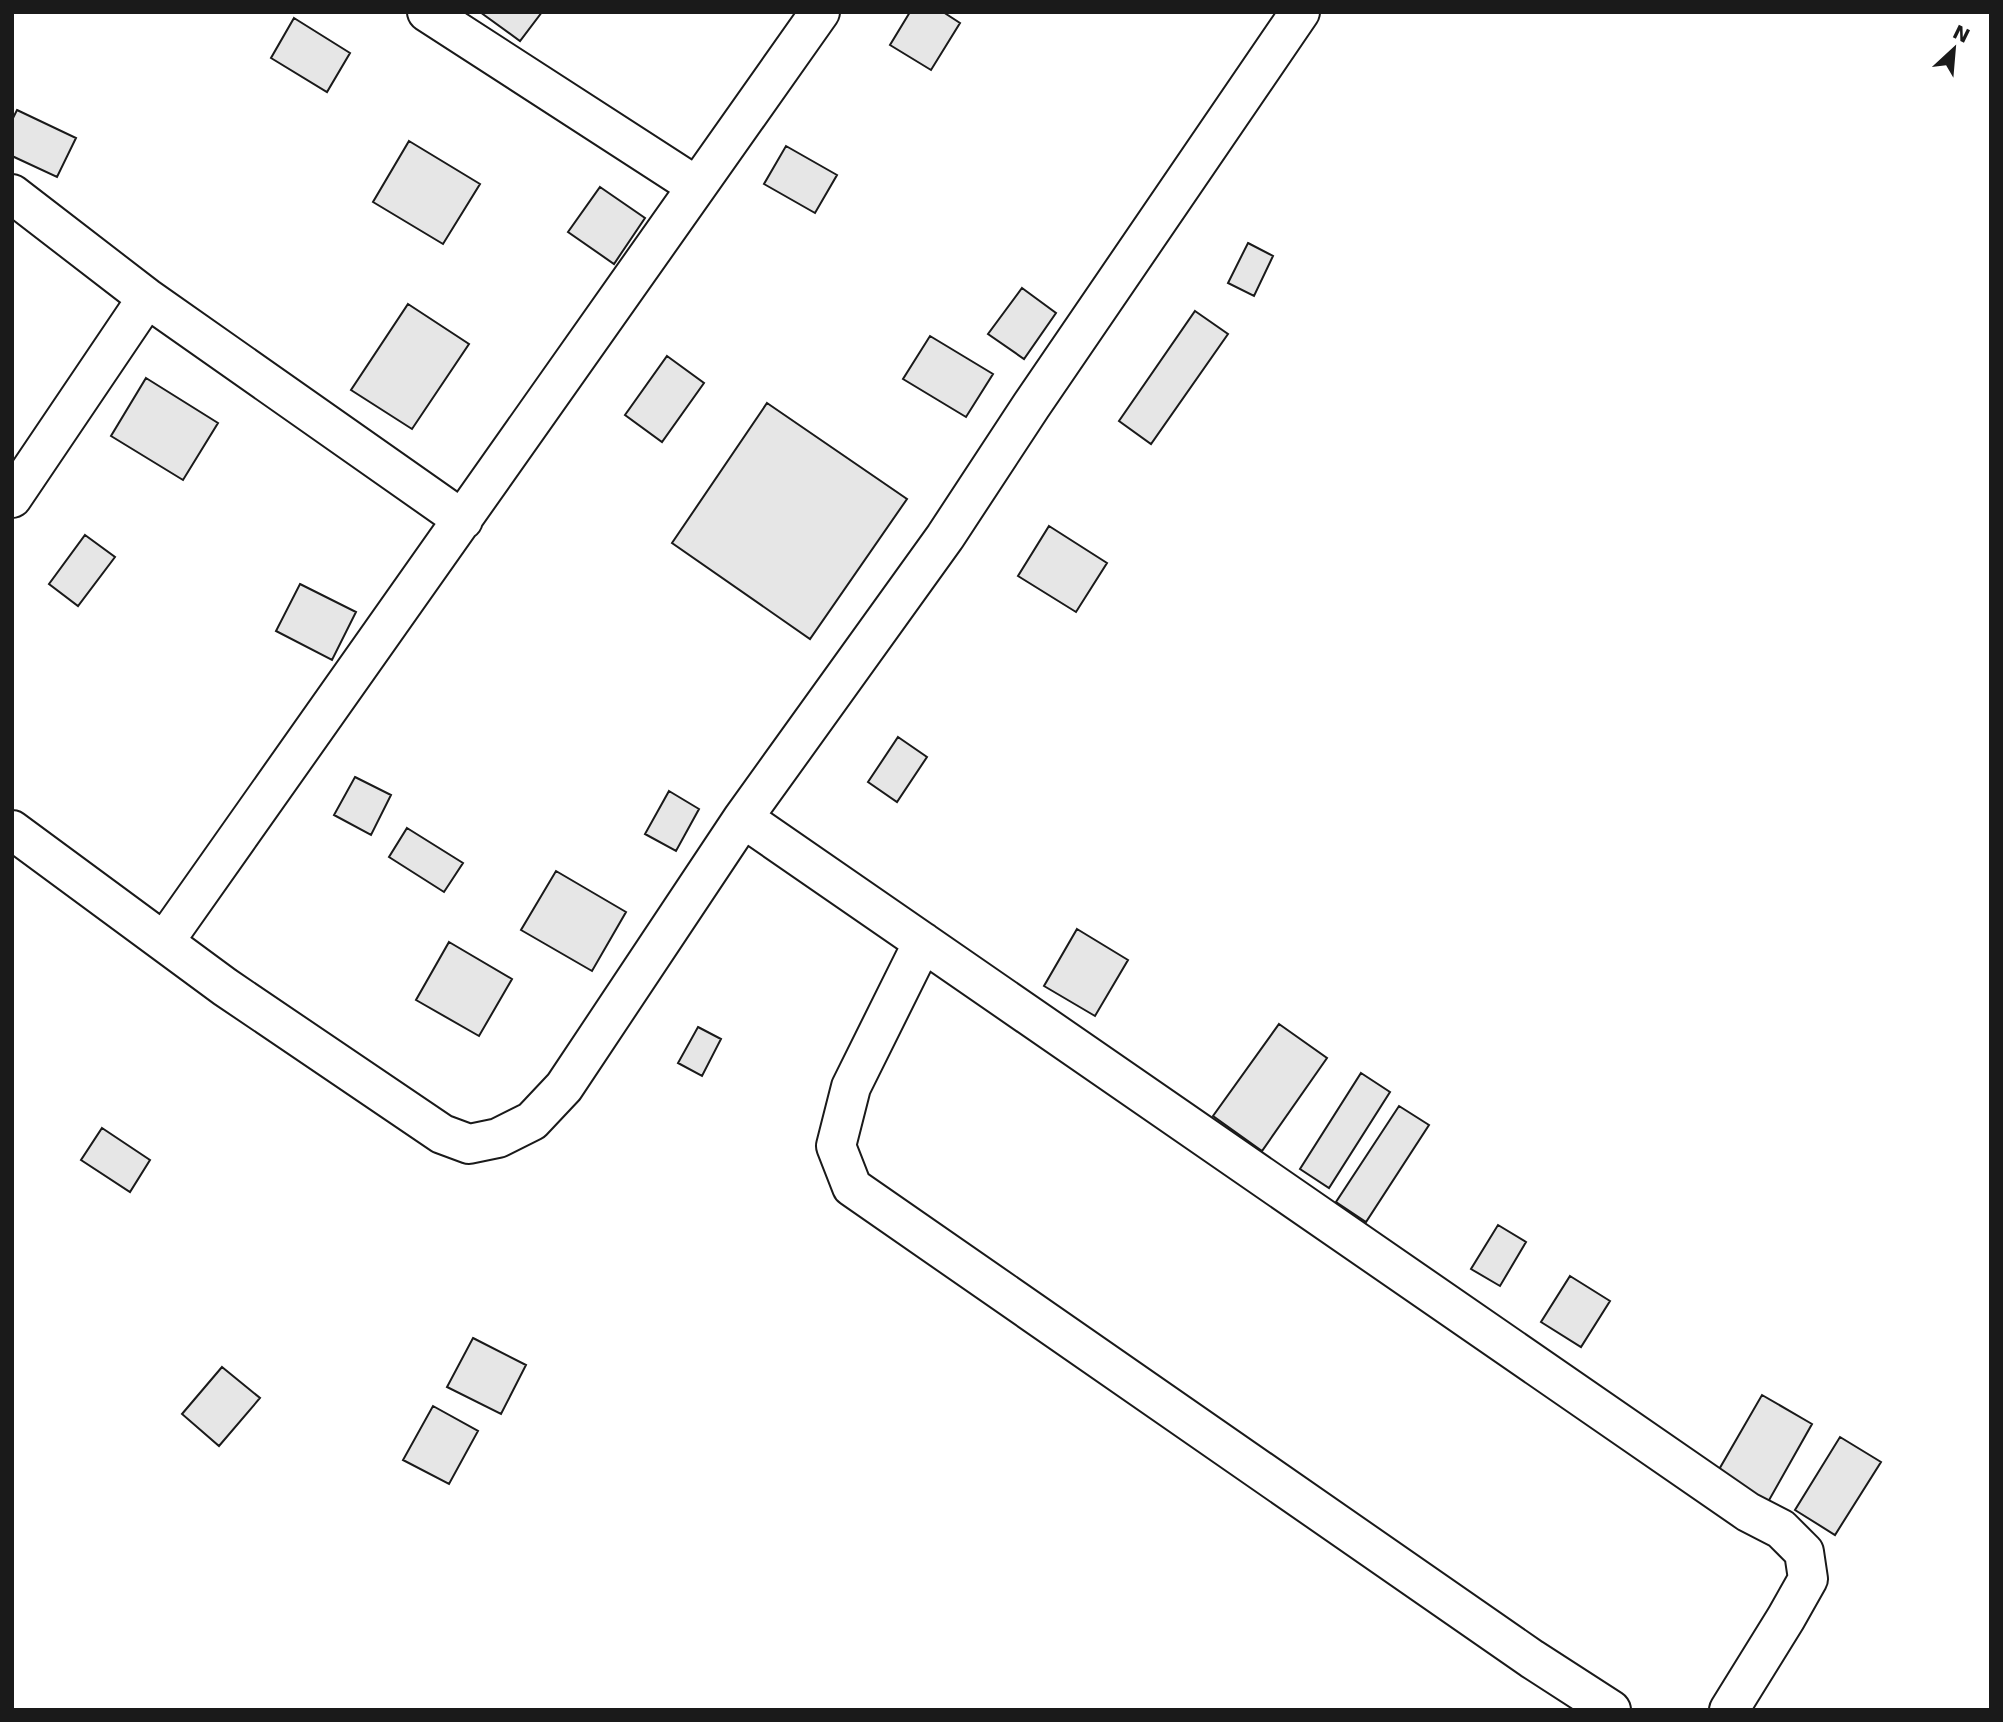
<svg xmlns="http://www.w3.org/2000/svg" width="2003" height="1722" font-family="'DejaVu Sans',sans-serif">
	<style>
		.building { fill: #e6e6e6; stroke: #1a1a1a; stroke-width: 2 }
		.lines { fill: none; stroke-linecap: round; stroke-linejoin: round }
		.minor-casing { stroke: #1a1a1a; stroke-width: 42 }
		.minor { stroke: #fff; stroke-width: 38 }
	</style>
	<rect width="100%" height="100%" fill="#fff"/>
	<path class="building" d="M480,12h62l-22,29z
		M910,12h33l17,11 -29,47 -41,-25z
		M294,18l56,35 -23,39 -56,-34z
		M17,110l59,28 -19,39 -45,-21v-36z
		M409,141l71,43 -37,60 -70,-42z
		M786,146l51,29 -22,38 -51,-29z
		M600,187l45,31 -31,46 -46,-32z
		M1248,243l25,13 -19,40 -26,-13z
		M1022,288l34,25 -32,46 -36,-25z
		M408,304l61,40 -57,85 -61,-39z
		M1195,311l33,23 -77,110 -32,-23z
		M930,336l63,38 -27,43 -63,-38z
		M667,356l37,27 -42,59 -37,-27z
		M146,378l72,45 -35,57 -72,-44z
		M767,403l140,96 -97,140 -138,-96z
		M1049,526l58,37 -31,49 -58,-36z
		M85,535l30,22 -37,49 -29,-22z
		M300,584l56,28 -24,48 -56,-29z
		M898,737l29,20 -30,45 -29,-20z
		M355,777l36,18 -20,40 -37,-20z
		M669,791l30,18 -23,42 -31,-17z
		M407,828l56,35 -19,29 -55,-35z
		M556,871l70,41 -34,59 -71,-41z
		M1077,929l51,31 -33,56 -51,-30z
		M449,942l63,37 -33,57 -63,-36z
		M1279,1024l48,34 -65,93 -49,-35z
		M698,1027l23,12 -19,37 -24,-13z
		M1361,1073l29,19 -61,96 -29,-19z
		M1399,1106l30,19 -63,97 -30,-20z
		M102,1128l48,32 -20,32 -49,-32z
		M1498,1225l28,17 -26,44 -29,-17z
		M1570,1276l40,25 -29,46 -40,-25z
		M473,1338l53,27 -25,49 -54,-27z
		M222,1367l38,31 -41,48 -37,-32z
		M1762,1395l50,29 -44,78 -51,-29z
		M433,1406l45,25 -29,53 -46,-24z
		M1840,1437l41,25 -46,73 -40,-25z"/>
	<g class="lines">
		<defs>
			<path id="minor" d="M427,12l269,174
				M12,194l135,104 316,222
				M12,498l135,-200
				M743,818l1005,694 33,17 23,23 4,27 -22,39 -57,92
				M12,830l213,157 217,147 27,10 29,-6 34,-17 32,-34 179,-269 202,-281 86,-131 269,-394
				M164,942l656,-930
				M923,942l-72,145 -15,59 16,41 680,472 79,51"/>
		</defs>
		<use href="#minor" class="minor-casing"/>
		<use href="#minor" class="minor"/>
	</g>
	<rect width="2003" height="1722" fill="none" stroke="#1a1a1a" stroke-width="28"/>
	<g transform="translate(1954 49) rotate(26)" stroke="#ffffff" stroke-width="5" paint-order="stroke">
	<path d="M0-5L12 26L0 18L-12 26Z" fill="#1a1a1a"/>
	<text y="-10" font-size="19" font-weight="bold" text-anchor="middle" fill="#1a1a1a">N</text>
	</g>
</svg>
